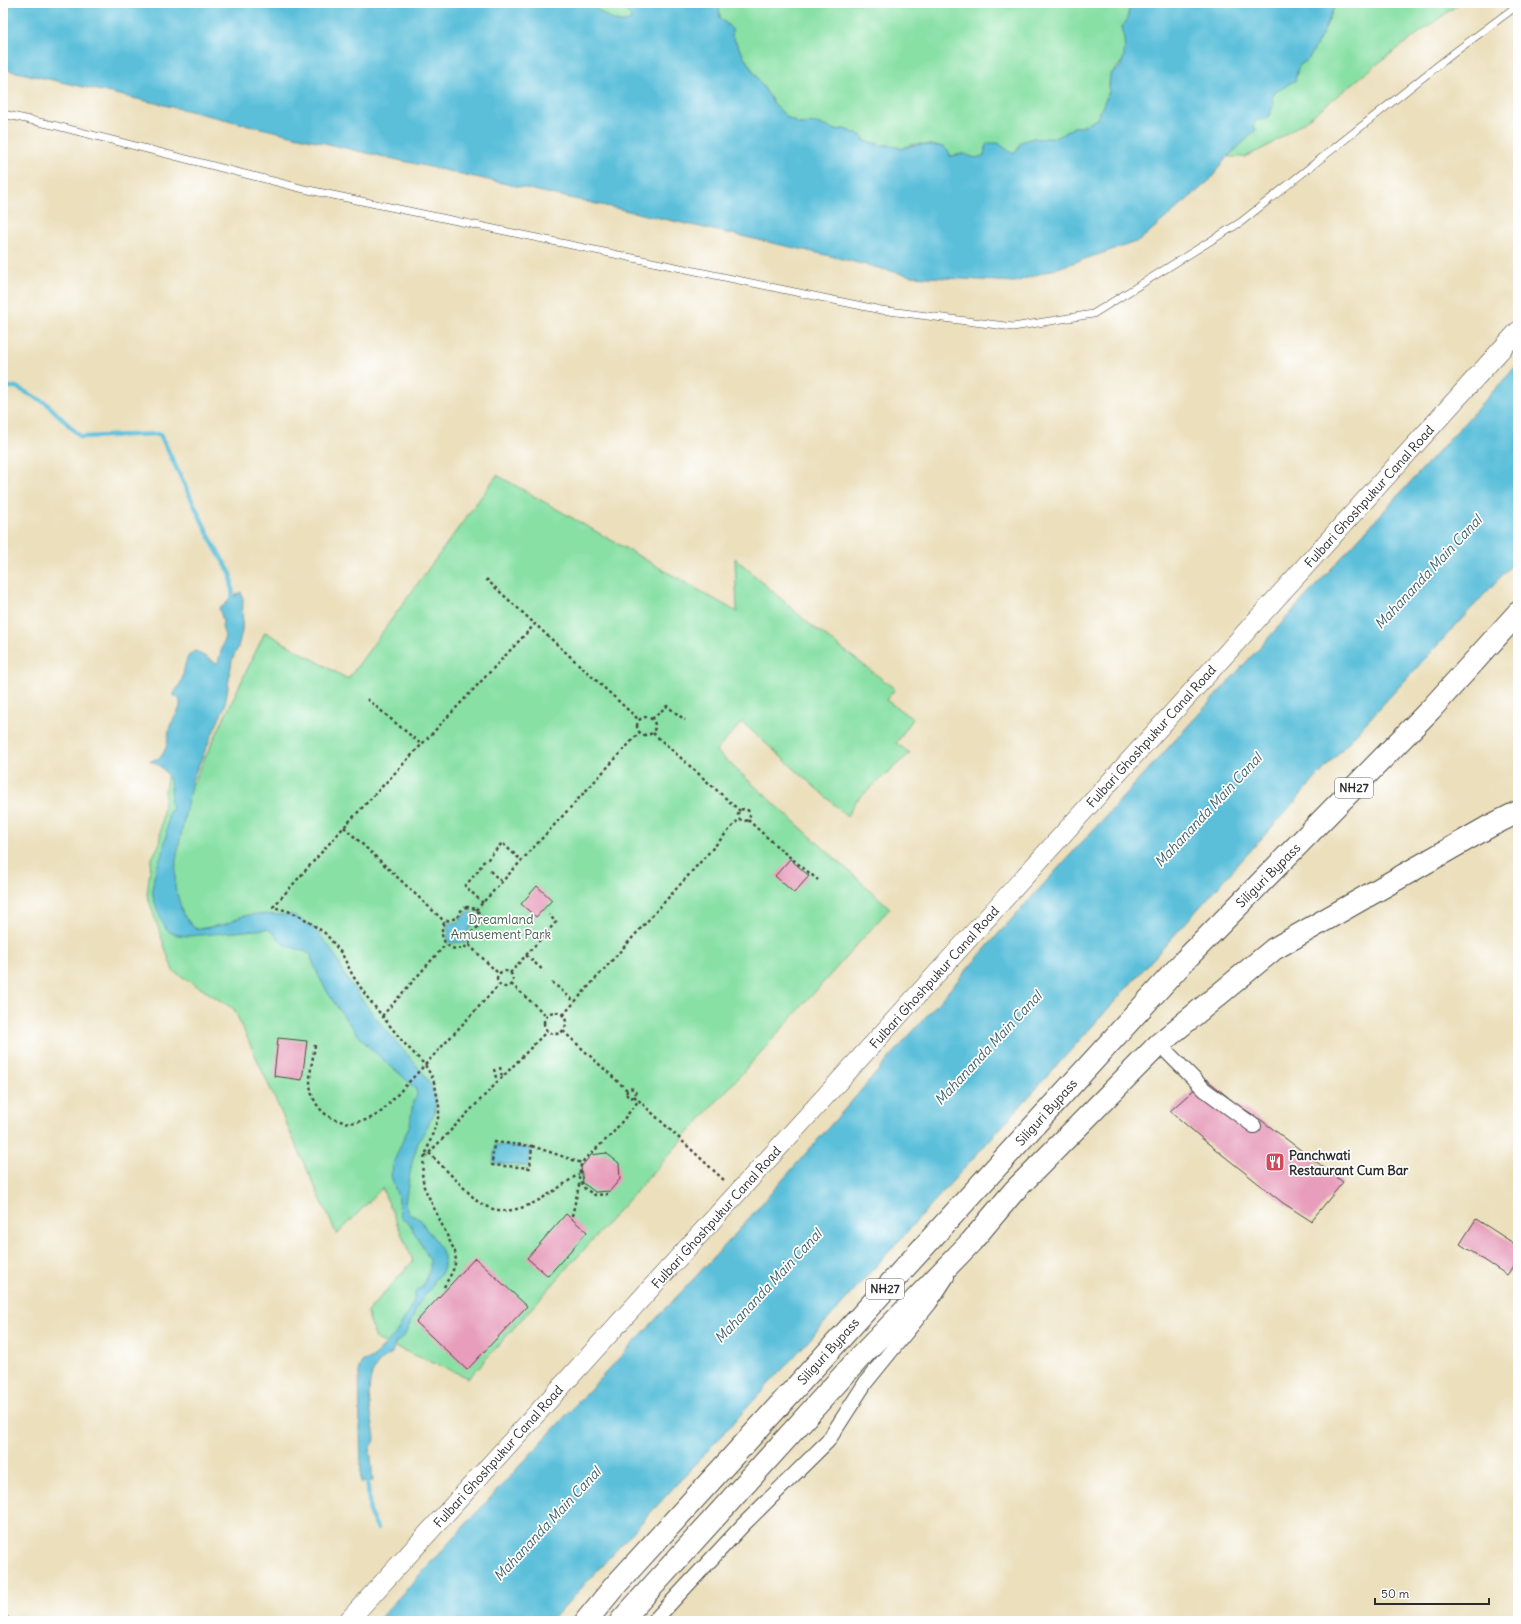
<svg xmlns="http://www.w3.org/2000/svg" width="1521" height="1624" font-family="Delius,sans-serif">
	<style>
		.green { fill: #88e0a5; stroke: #5a8668 }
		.water { fill: #5bbfda; stroke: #437582 }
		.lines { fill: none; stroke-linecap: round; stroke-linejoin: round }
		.stream { stroke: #5bbfda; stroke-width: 4.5 }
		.building { fill: #e79dbb }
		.lane-casing { stroke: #484641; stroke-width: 8 }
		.street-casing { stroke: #484641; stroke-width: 16 }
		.secondary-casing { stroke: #484641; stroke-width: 20 }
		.highway-casing { stroke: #484641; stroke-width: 24 }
		.path { stroke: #484641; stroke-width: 2.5; stroke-dasharray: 3 3; stroke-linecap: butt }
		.lane { stroke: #fff; stroke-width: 7 }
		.street { stroke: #fff; stroke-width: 14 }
		.secondary { stroke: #fff; stroke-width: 19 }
		.highway { stroke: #fff; stroke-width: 22 }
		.labels { text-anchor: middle; stroke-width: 3.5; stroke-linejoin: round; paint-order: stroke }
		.shield { fill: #fff; stroke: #6b6b6b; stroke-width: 1 }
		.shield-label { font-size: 12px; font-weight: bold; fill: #2b2b2b }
		.street-label { font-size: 13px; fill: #2b2b2b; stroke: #fff }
		.park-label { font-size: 13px; fill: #476150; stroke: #fff }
		.poi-label { font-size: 13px; font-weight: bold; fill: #2b2b2b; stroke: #fff; text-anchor: start }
		.water-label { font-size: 14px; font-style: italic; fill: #3c5f68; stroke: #fff }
	</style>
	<rect width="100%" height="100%" fill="#fff"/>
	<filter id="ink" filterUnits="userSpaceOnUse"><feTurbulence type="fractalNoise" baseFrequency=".025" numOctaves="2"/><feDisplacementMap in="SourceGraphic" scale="8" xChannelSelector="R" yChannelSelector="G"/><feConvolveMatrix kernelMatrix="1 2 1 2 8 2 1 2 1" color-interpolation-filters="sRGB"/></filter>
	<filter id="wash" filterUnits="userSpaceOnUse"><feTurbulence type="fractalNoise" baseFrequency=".012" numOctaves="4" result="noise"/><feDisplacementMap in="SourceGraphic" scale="16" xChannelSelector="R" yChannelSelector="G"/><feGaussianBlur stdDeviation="0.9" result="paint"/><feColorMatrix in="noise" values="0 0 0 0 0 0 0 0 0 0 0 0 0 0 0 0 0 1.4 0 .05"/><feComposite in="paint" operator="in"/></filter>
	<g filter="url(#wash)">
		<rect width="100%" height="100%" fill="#ebdfbc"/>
		<path class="green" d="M589,3h29l13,13v4c-15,8 -30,-8 -42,-17z
			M719,3h412l-5,19 -4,5 3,12v19l-12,14 -4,10v10l-12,27 -16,8h-7l-16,10 -19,2 -6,-1 -12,4 -3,7 -5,5 -15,-11 -13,6v4l-3,4 -11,1 -9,-4 -12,2 -10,-10 -18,-2h-10l-10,5 -11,-4h-8l-19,-4 -2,-5 -18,-7 -8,1 -27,-7 -10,1 -12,-7 -12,-12 -26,-40 -17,-29v-7l-12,-11z
			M1336,3h124l-79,58 -74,59 -39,26 -23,11h-17l29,-28 -4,-2 3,-7h8l9,-19 -2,-3c5,-8 15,-15 24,-17l3,-13 3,-4 7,-4 14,-25z
			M497,475l240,137 -2,-54 72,64 88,67 -9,11 27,19 -17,24 14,10 -54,48 -9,15 -105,-94 -26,29 174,157 -421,470 -93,-39 -9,-27 46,-51 -31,-73 -45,47 -103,-226 -61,-38 -26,-76 4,-35 8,-15 8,-69 26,7 72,-151 83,47z"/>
		<path class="water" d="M3,3h586c12,9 27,25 42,17v-4l-13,-13h70v2l7,-2h24l1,15 12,11v7l17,29 26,40 12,12 12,7 18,-1 19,7 8,-1 18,7 2,2v3l19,4h8l11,4c13,-7 27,-4 42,-2l5,5 1,4c5,0 6,-1 11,-2 8,-1 12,8 23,1l2,-10 3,-2h9l15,11 5,-5 3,-7 12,-4 6,1 19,-2 16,-10h7l16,-8 12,-27 1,-18c19,-8 15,-31 12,-48l4,-4 5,-19h205l-14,32 -14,25 -7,4 -3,4 -3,13c-8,2 -12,9 -19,10l-4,7c3,7 -1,14 -5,21l-11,1 -3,7 2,2h2l-30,28 -17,23 -71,61 -124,41 -104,-6 -89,-22 -464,-103 -194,-46 -161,-36z
			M1518,364v194l-155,168 -550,610 -262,285h-174l217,-236 135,-144 271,-309z
			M241,592l2,7 -1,32 -4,16 -6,13 -7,46 -33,74 -16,80 -1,27 8,27 10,13 5,2 28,-5 17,-8 13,-2 36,1 20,11 11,13 14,19 6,15 31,43 50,58 8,14 4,14 -2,12 -16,29 -6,19 -7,41 3,10 13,7 5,9 8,9 10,18v11l-3,7 -7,6v4l-15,19 -15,34 -8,5 -4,11c-34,16 -21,56 -17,85l-1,5 -4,4 3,34 -12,2 -2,-116 4,-6 11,-4 22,-24 17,-29 3,-13 6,-4 4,-7 4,-11v-9l-20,-35 -10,-9 -1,-16 -8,-24 3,-15 16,-37 3,-22 4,-6 -1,-7c-14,-14 -31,-27 -46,-41 -19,-19 -54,-67 -59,-93 -8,-6 -18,-6 -27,-11 -6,-5 -9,-11 -16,-15l-79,7c-18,-1 -23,-3 -29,-20 -3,-7 -6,-14 -7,-21 -2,-14 4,-28 9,-41 4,-13 6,-29 6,-42l5,-2 -3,-8c4,-18 -2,-35 -20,-41l10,-3c8,-11 7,-14 9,-27 1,-12 15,-20 10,-33l-6,-3c2,-4 5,-7 7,-11 6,-11 2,-29 16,-33l19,12h3l7,-27 -3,-9 1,-6 -4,-13 6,-3 4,-6z
			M470,912l6,4c2,9 -4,9 -8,14l-1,11 -3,2c-5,-3 -11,2 -15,-1l-2,-4 2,-7 -3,-5 1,-2 12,-2 6,-8z
			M495,1145l35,3 -2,18 -35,-3z"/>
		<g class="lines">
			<path class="stream" d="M3,387h13l30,16 35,34 79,-3 54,112 17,28 2,29
				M367,1477l3,37 8,15"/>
		</g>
		<g id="blocks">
			<path class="building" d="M790,859l19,17 -15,17 -19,-17z
				M537,886l15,14 -16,17 -15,-13z
				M278,1038l29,3 -5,39 -28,-4z
				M1206,1079l29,24 26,17 82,62 -32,39 -28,-18 -78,-62 -35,-30z
				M606,1153l13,10 1,16 -10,12 -15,1 -12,-9 -2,-16 10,-12z
				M566,1214l21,18 -39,44 -21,-18z
				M1476,1219l42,27v14l-11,15 -47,-31z
				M475,1258l52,48 -60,64 -51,-48z
				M3,1611l7,9 -1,1h-6z"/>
		</g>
	</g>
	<g filter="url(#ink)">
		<use href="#blocks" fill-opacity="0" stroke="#484641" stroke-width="1"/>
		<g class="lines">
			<defs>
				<path id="lane" d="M3,114l54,12 247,63 577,121 132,17 80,-13 148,-92 214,-170 63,-47"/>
				<path id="street" d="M1159,1044l46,46 49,36
					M654,1621l89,-96 85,-84 38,-59 64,-79 17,-26"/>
				<path id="secondary" d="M348,1621l583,-641 587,-649"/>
				<path id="highway" d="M586,1621l27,-33 572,-628 246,-251 87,-96
					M621,1621l239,-264 111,-115 43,-51 145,-147 115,-95 216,-123 28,-14"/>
			</defs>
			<use href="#lane" class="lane-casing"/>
			<use href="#street" class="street-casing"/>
			<use href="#secondary" class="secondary-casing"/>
			<use href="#highway" class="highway-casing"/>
			<path class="path" d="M486,579l49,45
				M367,699l55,46
				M637 726a9 9 0 1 1 18 0a9 9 0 1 1-18 0Z
				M652,719l15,-13 18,14
				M653,733l87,78
				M738 815a6 6 0 1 1 12 0a6 6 0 1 1-12 0Z
				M748,820l33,30 37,30
				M344,827l101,95
				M490,871l12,11
				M483,903l-18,-17 14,-16 3,-7 6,-4 14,-16 20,18
				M466,907c10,0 18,7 14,18l-8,7 -3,13c-18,12 -34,-6 -24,-24l12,-3 5,-9z
				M476,910l163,-177
				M469,945l30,29
				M526,955l18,16
				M497 979a8 8 0 1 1 16 0a8 8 0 1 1-16 0Z
				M510,973l46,-51 -7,-7
				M552,982l23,20
				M511,984l36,32
				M544 1023a11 11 0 1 1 22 0a11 11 0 1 1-22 0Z
				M563,1015l176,-196
				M382,1016l64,-72
				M563,1031l64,59
				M315,1045c-2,14 -7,31 -4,46 9,34 46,40 71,20l117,-126
				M500,1067l2,10
				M494,1069l3,13
				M626.5 1093a4.5 4.5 0 1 1 9 0a4.5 4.5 0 1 1-9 0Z
				M634,1096l92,86
				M494,1142l38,4 -2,22 -38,-3z
				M532,1146l50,17
				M429,1153l48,48c36,26 72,-8 102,-27
				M425,1157l122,-126
				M608,1194l-13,1 -10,-6 -6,-11 2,-13 3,-5 28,-26 27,-34
				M572,1216l8,-35
				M444,1287c6,-12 14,-21 11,-35l-31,-65 -2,-14 2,-14 15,-44v-9l-4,-21 -4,-10 -6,-10 -22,-23 -36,-45 -14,-21 -11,-22 -16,-20 -24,-17 -14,-6 -15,-4 71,-80 191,-203 104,96"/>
			<use href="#lane" class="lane"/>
			<use href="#street" class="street"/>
			<use href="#secondary" class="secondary"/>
			<use href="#highway" class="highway"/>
		</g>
	</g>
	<defs>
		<symbol id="restaurant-square" viewBox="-11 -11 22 22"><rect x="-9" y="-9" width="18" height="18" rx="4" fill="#d1495b" stroke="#fff"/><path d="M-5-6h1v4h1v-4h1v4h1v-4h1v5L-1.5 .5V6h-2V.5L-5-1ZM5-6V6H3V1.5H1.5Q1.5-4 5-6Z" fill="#fff"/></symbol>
	</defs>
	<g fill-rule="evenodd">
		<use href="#restaurant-square" x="1264" y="1151" width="22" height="22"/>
	</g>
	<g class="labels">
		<g class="shield">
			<rect x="1335" y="778" width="38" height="20" rx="3"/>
			<rect x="866" y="1279" width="38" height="20" rx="3"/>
		</g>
		<g class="shield-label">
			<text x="1354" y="792">NH27</text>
			<text x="885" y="1293">NH27</text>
		</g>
		<g class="street-label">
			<text transform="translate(1369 496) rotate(-48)" y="5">Fulbari Ghoshpukur Canal Road</text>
			<text transform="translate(1151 736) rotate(-48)" y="5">Fulbari Ghoshpukur Canal Road</text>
			<text transform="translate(1268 875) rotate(-45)" y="5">Siliguri Bypass</text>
			<text transform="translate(934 977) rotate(-48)" y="5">Fulbari Ghoshpukur Canal Road</text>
			<text transform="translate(1046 1112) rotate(-48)" y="5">Siliguri Bypass</text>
			<text transform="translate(716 1217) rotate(-48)" y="5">Fulbari Ghoshpukur Canal Road</text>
			<text transform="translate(828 1351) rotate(-48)" y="5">Siliguri Bypass</text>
			<text transform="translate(498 1456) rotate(-48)" y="5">Fulbari Ghoshpukur Canal Road</text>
		</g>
		<g class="park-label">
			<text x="501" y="924">Dreamland<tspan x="501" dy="15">Amusement Park</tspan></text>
		</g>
		<g class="poi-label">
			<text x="1289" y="1160">Panchwati<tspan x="1289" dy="15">Restaurant Cum Bar</tspan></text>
		</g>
		<g class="water-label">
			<text transform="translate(1428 572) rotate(-47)" y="5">Mahananda Main Canal</text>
			<text transform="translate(1208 810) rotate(-47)" y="5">Mahananda Main Canal</text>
			<text transform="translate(988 1048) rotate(-47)" y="5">Mahananda Main Canal</text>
			<text transform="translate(768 1286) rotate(-47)" y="5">Mahananda Main Canal</text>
			<text transform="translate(547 1524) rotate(-47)" y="5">Mahananda Main Canal</text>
		</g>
	</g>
	<rect width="1521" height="1624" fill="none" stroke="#fff" stroke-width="16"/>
	<path d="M1375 1598v6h114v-6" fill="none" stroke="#2b2b2b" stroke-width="2"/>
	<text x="1381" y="1598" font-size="12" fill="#2b2b2b" stroke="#ffffff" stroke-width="3" paint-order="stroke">50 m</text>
</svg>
